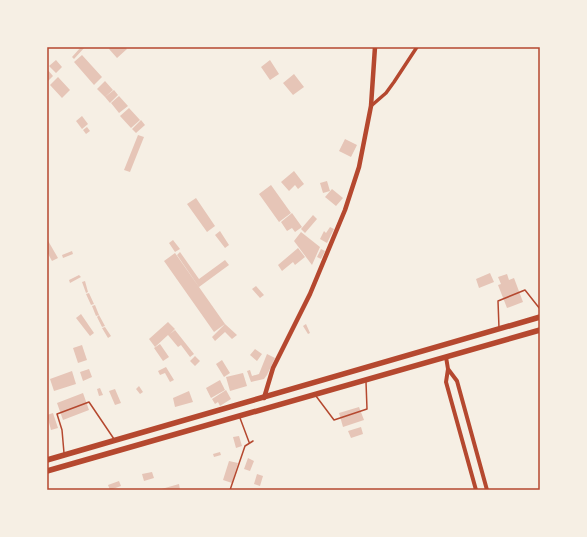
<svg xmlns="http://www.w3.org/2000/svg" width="587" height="537" font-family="'Varela Round',sans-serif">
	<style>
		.building { fill: #e6c5b7 }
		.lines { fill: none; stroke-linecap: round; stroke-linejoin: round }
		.service { stroke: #b5482f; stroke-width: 1.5 }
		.minor { stroke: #b5482f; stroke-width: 3.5 }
		.tertiary { stroke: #b5482f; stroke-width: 4 }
		.secondary { stroke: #b5482f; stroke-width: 4.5 }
		.trunk { stroke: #b5482f; stroke-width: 5.5 }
		.neatline { fill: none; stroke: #b5482f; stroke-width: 1.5 }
	</style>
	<rect width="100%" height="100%" fill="#f6efe4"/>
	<path class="building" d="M81,47h4l-11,12 -2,-2z
		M111,47h14l2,2 -10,9 -8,-9z
		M82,55l20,22 -8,8 -20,-23z
		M56,60l6,7 -6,6 -7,-7z
		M270,60l9,14 -9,6 -9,-13z
		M47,69l6,7 -6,6z
		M294,74l10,13 -11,8 -10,-12z
		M58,77l12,13 -8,8 -12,-13z
		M105,81l8,9 -8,7 -8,-8z
		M114,90l4,5 -8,8 -5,-6z
		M119,96l9,10 -9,7 -8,-10z
		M129,108l11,12 -9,8 -11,-12z
		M82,116l6,8 -6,5 -6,-8z
		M141,120l4,5 -9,8 -4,-4z
		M87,127l3,4 -4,3 -3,-4z
		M138,135l6,2 -14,35 -6,-2z
		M345,139l12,6 -6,12 -12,-6z
		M294,171l10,13 -6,5 -3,-4 -6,6 -8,-9z
		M327,181l3,10 -7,2 -3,-10z
		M271,185l20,28 -12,9 -20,-28z
		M332,189l11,9 -7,8 -11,-9z
		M196,198l19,28 -8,6 -20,-28z
		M292,213l10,14 -7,5 -3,-4 -5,3 -6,-9z
		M313,215l4,4 -12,14 -4,-4z
		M330,227l4,2 -7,14 -7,-4 4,-8 2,2z
		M220,231l9,14 -4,3 -10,-13z
		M301,232l19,15 -8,18 -18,-24z
		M47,239l11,19 -6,3 -5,-9z
		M173,240l7,9 -5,3 -6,-9z
		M298,248l7,9 -10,8 -2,-3 -11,9 -4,-6z
		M321,249l4,2 -4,8 -4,-2z
		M72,251l1,3 -10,4 -1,-3z
		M180,252l19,27 26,-19 4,5 -30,22 -22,-32z
		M175,253l50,71 -11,8 -50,-71z
		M490,273l4,9 -15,6 -3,-9z
		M507,274l2,6 5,-2 9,24 -16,6 -9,-23 3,-1 -3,-7z
		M79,275l2,2 -11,6 -1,-3z
		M85,281l3,11 -2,1 -4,-11z
		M256,286l8,9 -4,3 -8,-9z
		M89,293l5,11 -3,1 -5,-11z
		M95,305l4,10 -3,1 -4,-10z
		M81,314l13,19 -4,3 -14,-18z
		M99,315l6,11 -3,1 -5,-10z
		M168,322l7,7 -5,5 5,-4 19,24 -4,3 -9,-12 -3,2 -10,-12 -13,12 -6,-8z
		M225,324l12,11 -5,4 -7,-7 -10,9 -3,-4z
		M306,324l4,9 -2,1 -5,-8z
		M105,327l6,9 -3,2 -6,-10z
		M160,344l9,13 -6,4 -9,-13z
		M82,345l5,15 -9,3 -5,-15z
		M255,349l7,5 -5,7 -7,-6z
		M267,354l8,4 -8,17 -3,4 -13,3 -4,-11 3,-1 2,6 7,-2z
		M195,356l5,5 -5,5 -5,-5z
		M222,360l8,13 -6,4 -8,-13z
		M166,367l8,13 -4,2 -5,-9 -5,2 -2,-4z
		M89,369l3,8 -9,4 -3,-9z
		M72,371l4,13 -22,7 -4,-12z
		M243,373l4,13 -17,5 -4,-14z
		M220,380l5,10 -14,8 -5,-10z
		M139,386l4,6 -3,2 -4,-5z
		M100,388l3,7 -4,1 -2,-7z
		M115,389l6,14 -6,2 -6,-14z
		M226,390l5,9 -11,7 -2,-4 -3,2 -3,-5z
		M189,391l4,11 -18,5 -2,-9z
		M83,393l6,17 -26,10 -6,-17z
		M359,407l5,13 -21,7 -4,-14z
		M53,413l5,15 -7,2 -4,-15z
		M361,427l2,7 -12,4 -3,-7z
		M239,436l3,10 -6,2 -3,-11z
		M220,452l1,3 -7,2 -1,-3z
		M248,458l6,3 -4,10 -6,-2z
		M229,461l9,2 -6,20 -9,-3z
		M152,472l2,6 -10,3 -2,-7z
		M257,474l6,2 -3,10 -6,-2z
		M119,481l2,5 -11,4 -2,-5z
		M179,484l1,6h-22z"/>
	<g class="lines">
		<path class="service" d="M499,328l-1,-27 27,-11 15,19
			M316,396l18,24 33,-11 -1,-27
			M240,418l9,24
			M64,453l-2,-23 -5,-16 32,-12 25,37
			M230,490l15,-44 8,-5"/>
		<path class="minor" d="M371,106l15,-13 8,-11 23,-35"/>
		<path class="tertiary" d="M446,357l2,12 -2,13 30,108
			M448,369l9,12 30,109"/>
		<path class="secondary" d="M264,398l9,-30 37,-74 35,-84 14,-43 12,-61 4,-59"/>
		<path class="trunk" d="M47,460l493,-143
			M47,471l493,-141"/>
	</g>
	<rect width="587" height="537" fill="none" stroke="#f6efe4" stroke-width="96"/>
	<rect x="48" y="48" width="491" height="441" class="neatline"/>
</svg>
